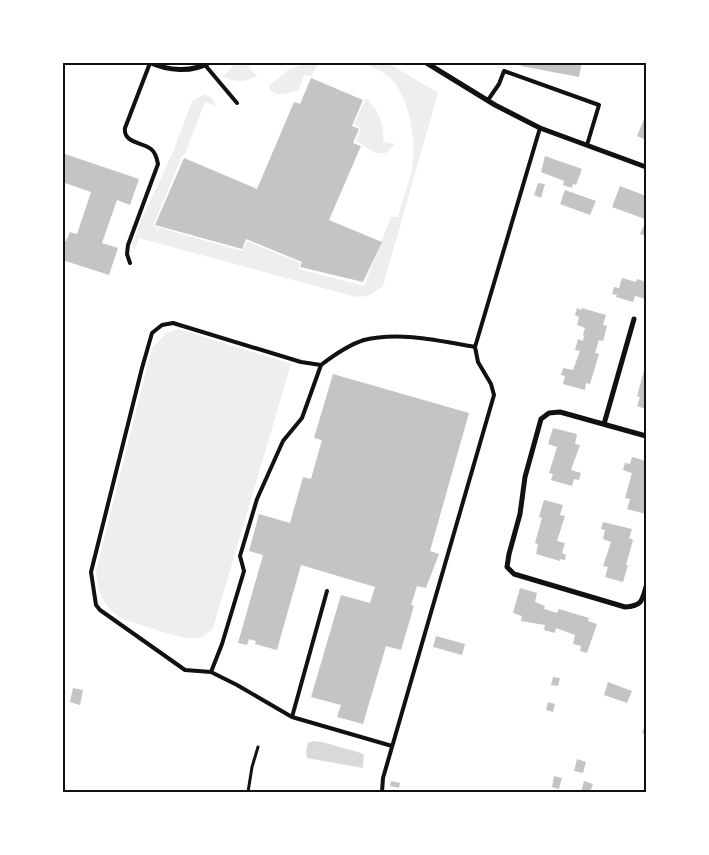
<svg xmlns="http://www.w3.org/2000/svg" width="709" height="855" font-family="'Times New Roman',serif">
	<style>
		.green { fill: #eee }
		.water { fill: #d9d9d9 }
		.building { fill: #c4c4c4 }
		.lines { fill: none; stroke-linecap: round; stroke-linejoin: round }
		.path { stroke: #111; stroke-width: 3 }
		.service { stroke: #111; stroke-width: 4 }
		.minor { stroke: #111; stroke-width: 5 }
		.neatline { fill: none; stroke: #111; stroke-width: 2 }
	</style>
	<rect width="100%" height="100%" fill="#fff"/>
	<path class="green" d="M237,62l16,1 -5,4 9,9c-13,7 -21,7 -34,0z
		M305,63h13l-6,13 -8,-1 -5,15c-11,3 -22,8 -30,-1v-3l19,-16z
		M364,63h24l50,30 -55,193 -15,10 -12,1 -217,-59 -4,11 -3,-2 7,-22 34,-73 19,-51 13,-7 7,4 4,8 -11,-4 -20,52 -3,2 -29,70 89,25 5,-10 53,22 -1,6 65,17 27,-69h7c4,-16 10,-32 14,-48 5,-25 -2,-69 -19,-88 -8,-9 -19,-13 -29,-18z
		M366,98c13,12 19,27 17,44l12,2 -9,9h-11l-19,-12 5,-13 -7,-4z
		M179,329l112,35 -78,264c-5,5 -9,9 -16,10 -17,2 -54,-13 -72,-18 -21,-11 -27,-26 -29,-49l56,-223 16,-16z"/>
	<path class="water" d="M313,741l9,1 39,11 3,2 -1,13 -56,-10 -1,-6 2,-9z"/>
	<path class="building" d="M522,62h60l-3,15 -58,-11z
		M311,78l52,22 -11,26 7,3 -6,14 8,3 -32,74 53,22 -19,40 -63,-15 2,-5 -56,-23 -4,10 -87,-24 29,-67 73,31 37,-87 6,2z
		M644,119l2,1v20l-9,-4z
		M62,153l77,26 -9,26 -13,-5 -15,43 16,5 -9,27 -47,-15v-20l4,1 4,-9 7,2 14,-42 -29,-10z
		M545,156l37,13 -6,16 -3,-1 -1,4 -9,-3 1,-4 -23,-9z
		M538,183l7,1 -4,14 -7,-3z
		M620,186l26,10v19l-1,4 -33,-12z
		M565,190l31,11 -6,14 -30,-11z
		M643,227l3,1v8l-6,-2z
		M622,278l14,4 1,-3 9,3v17l-11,-3 -2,6 -17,-5 1,-2 -5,-1 2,-7 5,1z
		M577,308l4,2 1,-2 24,7 -3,10 4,1 -4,15 -4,-1 -4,13 4,1 -9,30 -4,-1 -1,7 -22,-6 2,-8 -4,-1 2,-7 10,2 7,-19 -5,-1 3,-11 5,2 1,-5 -1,-1 2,-7 -8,-3 2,-8 -4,-2z
		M646,363v46l-9,-3 3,-9 -3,-1z
		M333,374l136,39 -39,138 9,3 -13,34 -9,-2 -6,19 3,1 -13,44 -15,-4 -23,78 -26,-7 4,-12 -30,-8 30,-102 29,8 5,-16 -74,-22 -24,85 -22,-6 1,-3 -7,-2 -2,6 -9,-2 25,-88 -14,-4 10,-37 31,9 13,-46 8,2 11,-39 -8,-2z
		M553,428l24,6 -2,10 5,1 -9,25 10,3 -2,7 -5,-1 -2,7 -21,-6 2,-6 -4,-1 8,-26 -9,-3z
		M632,457l14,4v53l-19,-5 3,-10 -5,-1 7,-25 -9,-3 2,-7 5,1z
		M544,500l19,5 -3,10 5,1 -8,25 8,2 -3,10 4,2 -1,5 -5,-1v2l-24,-7 2,-10 -3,-1 7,-25 -3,-1z
		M603,522l29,7 -3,9 4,2 -7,25h2l-5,17 -18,-5 3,-10 -5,-1 8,-24 -8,-3 2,-9 -4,-1z
		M520,588l17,5 -2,9 10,4 -1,3 13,4 2,-4 30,9 -1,3 9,3 -10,29 -7,-2 1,-5 -8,-2 2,-9 -19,-7 -1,5 -11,-3 1,-5 -24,-4 1,-5 -9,-3z
		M436,636l29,8 -3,11 -29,-8z
		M553,677l7,1 -2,8 -7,-1z
		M608,682l24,9 -5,12 -23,-8z
		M73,688l10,2 -3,15 -10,-3z
		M548,702l7,2 -2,8 -7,-2z
		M646,722v13l-4,-2z
		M577,759l9,3 -3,11 -9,-2z
		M554,776l8,2 -3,11 -7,-2z
		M391,781l9,2 -1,5 -9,-2z
		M584,781l9,3 -3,8h-9z"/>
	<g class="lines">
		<path class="path" d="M248,792l4,-25 6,-20"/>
		<path class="service" d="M205,65l32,38
			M488,100l11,-16 5,-13 95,34 -12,40
			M130,263l-3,-9 1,-9 30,-81c-1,-5 -2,-11 -7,-15 -9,-7 -28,-6 -26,-21l25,-65
			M211,672l11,-28 22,-73 -4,-15 17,-57 26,-58 19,-23 19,-53
			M292,717l35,-126
			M392,746l-100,-29 -55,-32 -26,-13 -26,-2 -85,-60 -4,-5 -5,-33 51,-204 10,-35 10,-8 11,-2 128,39 20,3c13,-10 27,-20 43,-25 34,-9 77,1 111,7
			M382,792l1,-14 111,-383 -3,-11 -13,-22 -3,-15 65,-219"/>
		<path class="minor" d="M149,62c19,9 43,11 61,0
			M425,62l70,43 45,23 106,39
			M604,424l30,-105
			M646,436l-86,-24 -11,1 -8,6 -16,58 -5,37 -11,40 -2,13 7,7 111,33c16,-1 17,-5 21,-20"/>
	</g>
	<rect width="709" height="855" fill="none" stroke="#ffffff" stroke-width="128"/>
	<rect x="64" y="64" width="581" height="727" class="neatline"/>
</svg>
